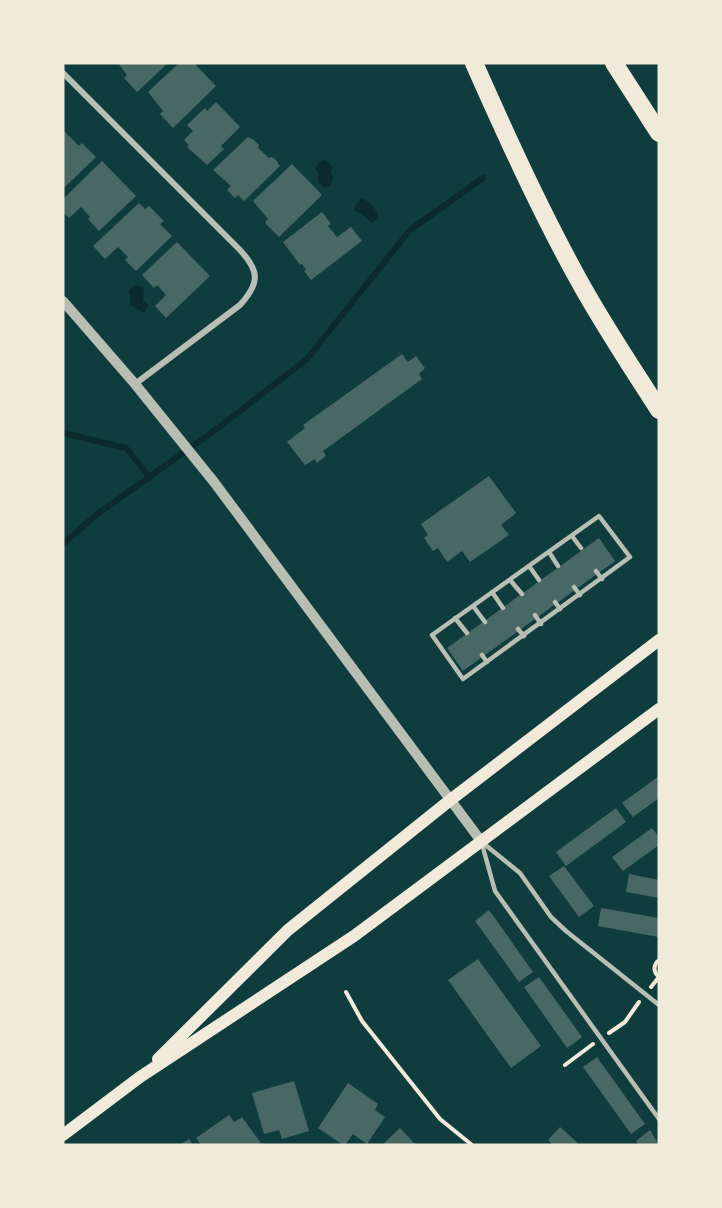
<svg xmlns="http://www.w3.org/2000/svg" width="722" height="1208" font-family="Poppins,sans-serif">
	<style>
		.water { fill: #0a2a2b }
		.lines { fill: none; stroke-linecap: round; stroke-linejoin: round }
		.stream { stroke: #0a2a2b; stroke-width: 6 }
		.building { fill: #486865 }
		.path { stroke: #f1e9da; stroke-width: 4 }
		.service { stroke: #b8beb3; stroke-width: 4.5 }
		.minor { stroke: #b8beb3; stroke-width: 6 }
		.tertiary { stroke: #b8beb3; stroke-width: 10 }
		.secondary { stroke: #f1e9da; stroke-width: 12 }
		.motorway { stroke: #f1e9da; stroke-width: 18 }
	</style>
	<rect width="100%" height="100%" fill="#0f3d3e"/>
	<path class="water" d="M326,160l7,7 -2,5 2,7 -3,7 -7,1c-5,-4 -6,-7 -4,-13l-4,-6 6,-7z
		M362,198c7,3 17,13 17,21l-8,4 -9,-9 -7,-3v-5z
		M136,285l8,3 -1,13 6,4 -5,8 -13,-8 -2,-15z"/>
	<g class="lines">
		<path class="stream" d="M63,433l63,15 24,30
			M63,544l33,-29 122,-87 89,-69 103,-129 73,-52"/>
	</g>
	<path class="building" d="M118,63h50l-31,29 -13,-14 3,-3z
		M179,63h15l22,23 -43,42 -13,-14 3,-3 -15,-19z
		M216,102l24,25 -19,19 3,3 -17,16 -20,-18 2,-2 -5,-5 9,-9 -6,-6 18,-17 2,3z
		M63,130l16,16 3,-3 14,14 -33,32z
		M248,137l6,3 5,5 -1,3 11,10 3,-1 4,3 4,6 -36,35 -6,-6 -3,3 -8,-8 4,-4 -18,-16z
		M102,161l34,35 -37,35 -11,-12 2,-2 -9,-10 -12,11 -6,-6v-13z
		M292,164l30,31 -43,42 -14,-14 3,-4 -15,-18z
		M139,203l6,6 4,-3 15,15 -4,3 12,12 -36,35 -11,-11 3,-3 -10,-10 -13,12 -12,-13z
		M322,212l9,12 -3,2 9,11 14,-10 11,14 -51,39 -7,-9 2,-1 -4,-6 -2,1 -17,-23z
		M177,242l33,34 -44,42 -11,-12 11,-11 -9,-10 -3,3 -12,-13z
		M402,354l6,8 8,-6 9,12 -6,6 3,5 -99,72 3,5 -9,7 -2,-4 -10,6 -18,-23 18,-14 -2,-3z
		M489,476l27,37 -15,12 8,10 -39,27 -8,-11 -15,11 -9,-14 -5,3 -9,-13 4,-3 -7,-11z
		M599,538l16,23 -152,110 -16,-23z
		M659,776v22l-26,19 -11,-14z
		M616,808l10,14 -60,44 -10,-14z
		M652,828l7,9v8l-36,26 -11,-14z
		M564,866l30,40 -15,11 -30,-41z
		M629,874l30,6v18l-33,-6z
		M601,908l58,10v19l-61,-11z
		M489,910l44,62 -14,10 -44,-61z
		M478,959l63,87 -30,22 -63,-88z
		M539,977l43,60 -15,11 -43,-61z
		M597,1057l48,67 -14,10 -48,-67z
		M294,1081l15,50 -27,8 -3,-9 -15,4 -12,-41z
		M348,1083l30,21 -3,6 10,7 -18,27 -14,-10 -8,11h-2l-25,-17z
		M229,1115l5,7 8,-5 19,26 -3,2h-57l-5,-7z
		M560,1127l20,18h-27l-5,-5z
		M400,1128l16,17h-34z
		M650,1130l9,15h-20l-3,-4z
		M189,1139l4,6h-13z"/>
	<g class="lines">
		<path class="path" d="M651,987l8,-10c-6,-5 -6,-12 0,-17
			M346,992l16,29 78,98 32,26
			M609,1033l16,-11 14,-20
			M565,1065l28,-21"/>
		<path class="service" d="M599,516l31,41 -167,122 -31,-44z
			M572,536l9,12
			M549,552l9,14
			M529,566l10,14
			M596,571l6,8
			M510,580l12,14
			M574,587l6,8
			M492,592l11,16
			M555,602l5,7
			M473,606l12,16
			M535,615l6,9
			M455,618l12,15
			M518,629l6,7
			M482,655l5,7
			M483,843l37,30 31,44 15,14 93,74
			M482,844l13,47 164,228"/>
		<path class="minor" d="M63,73l176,176c21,22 21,34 1,56l-105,79"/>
		<path class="tertiary" d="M63,301l72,83 79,98 267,359"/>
		<path class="secondary" d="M158,1059l130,-129 161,-129 210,-161
			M63,1135l77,-58 214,-141 305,-227"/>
		<path class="motorway" d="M474,63c32,72 65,145 103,214 25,46 54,89 82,133
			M614,63l45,70"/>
	</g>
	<rect width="722" height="1208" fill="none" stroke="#f1e9da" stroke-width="129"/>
</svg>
